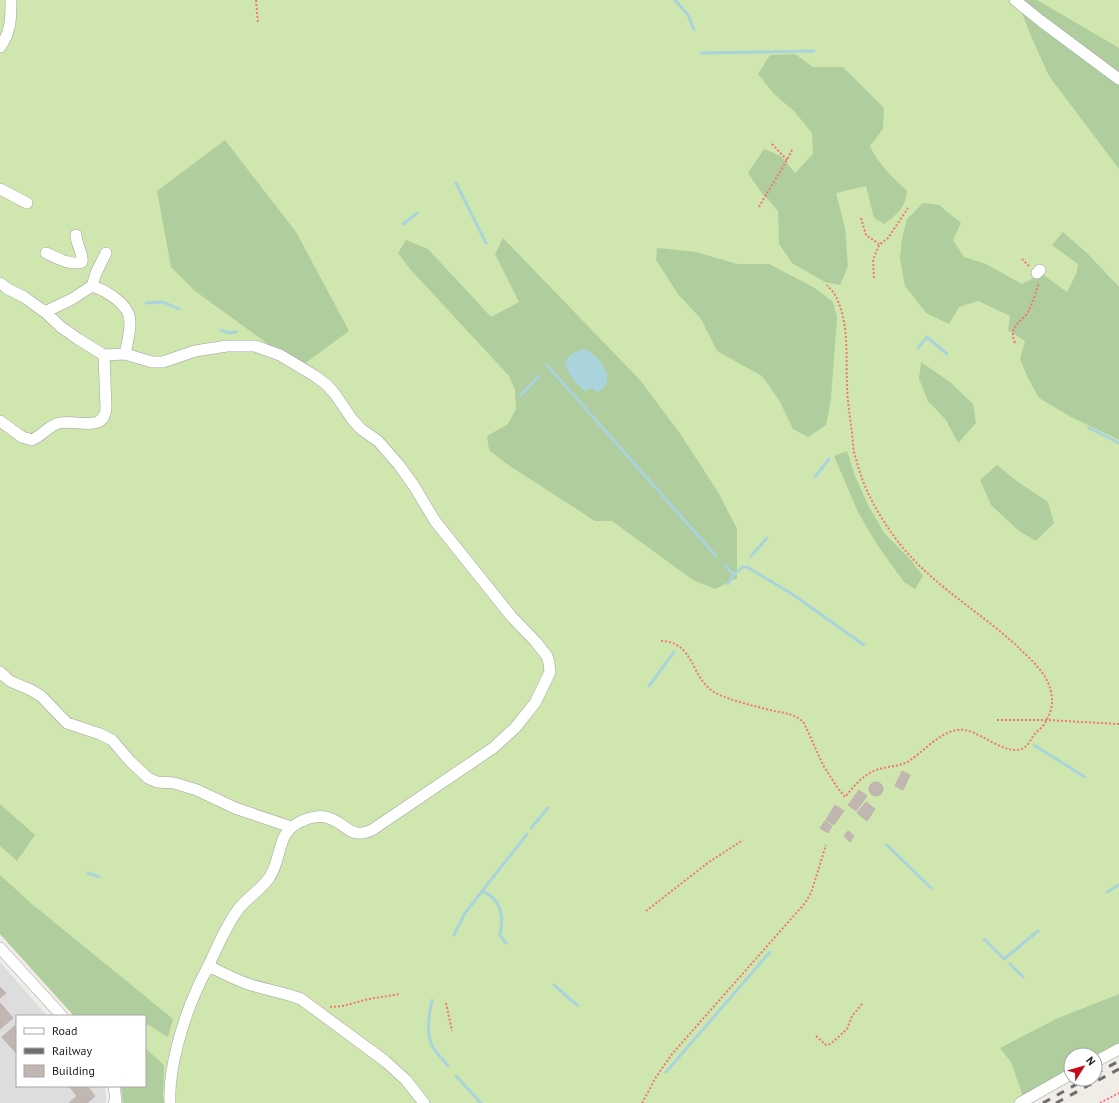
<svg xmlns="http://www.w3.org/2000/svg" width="1119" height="1103" font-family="'PT Sans',sans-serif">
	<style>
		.residential { fill: #dedddd }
		.grass { fill: #cfe7af }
		.forest { fill: #afcd9d }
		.water { fill: #a9d4db }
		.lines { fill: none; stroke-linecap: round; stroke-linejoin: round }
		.stream { stroke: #a9d4db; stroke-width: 3 }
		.building { fill: #c0b7b3; stroke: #c1b2a9 }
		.minor-casing { stroke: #a1a1a1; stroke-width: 12 }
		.path { stroke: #f37674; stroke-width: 2; stroke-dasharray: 2 2; stroke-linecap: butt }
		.minor { stroke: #fff; stroke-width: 11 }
		.rail { stroke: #6e6e6e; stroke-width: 3; stroke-dasharray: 8 8; stroke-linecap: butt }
	</style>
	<rect width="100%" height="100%" fill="#f0ece6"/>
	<path class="residential" d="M0,962l47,54h-30v70h88l1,14 -1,3h-105z"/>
	<path class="grass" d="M0,0h1119v1050l-24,5h-24l-47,48h-902l-1,-17h24v-70l-145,-100z"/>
	<path class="forest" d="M1017,0h20l82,48v121l-70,-93 -19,-42z
		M795,54l18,13h30l41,41 -1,21 -13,17c8,18 23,32 37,45 -2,17 -9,23 -23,33l-10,-6 -8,-32 -30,7 9,35 3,38 -8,19 -15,-3 -33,-19 -13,-19 -1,-33 -17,-19 -13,-19 16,-24 17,7 14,17 18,-19 -1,-21 -18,-22 -19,-16 -17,-21 12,-19z
		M225,140l71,92 53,99 -49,36 -105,-76 -24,-24 -14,-76z
		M923,203l16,2 22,18 -8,17 11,17 22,7 36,20 20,-10 25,18 10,-20 1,-8 -26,-19 11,-13 25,22 31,33v153l-48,-23 -32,-19 -11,-20 -8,-19 5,-18 -17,-11 2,-14 -32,-15 -19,6 -10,17 -23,-11 -21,-27 -5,-27 2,-20 5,-20z
		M503,238l137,142 41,55 37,57 19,37v49l-22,11 -22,-9 -81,-59h-17l-88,-57 -18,-14 -2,-14 21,-12 8,-15 -1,-20 -6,-13 -99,-107 -12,-16 8,-13 22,9 63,68 28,-15 -24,-48z
		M657,248l39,4 41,12h32l46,24 18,14 4,16 -6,81 -5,26 -18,12 -15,-8 -14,-29 -17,-24 -45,-25 -16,-32 -23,-25 -22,-34z
		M921,362l29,20 23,22 3,19 -18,20 -12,-23 -18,-19 -9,-22z
		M847,451l8,25 14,31 16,27 25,25 13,17 -8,13 -11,-7 -28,-39 -18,-31 -24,-56z
		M997,465l21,17 30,20 6,21 -18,18 -17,-10 -28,-26 -11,-25z
		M0,804l35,31 -18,26 -17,-15z
		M0,875l32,29 141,115 -5,18 -21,-13 -2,5v-13h-71l-74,-82z
		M1119,994v50l-24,12v-1h-24v14l-48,28 -12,-35 -11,-14 56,-29z
		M145,1048l19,17 -1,32 2,6h-42l-2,-17h24z"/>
	<path class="water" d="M582,349c17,2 39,36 14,43l-4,-4 -8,3c-7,-8 -19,-18 -19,-30l7,-7z"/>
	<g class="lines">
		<path class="stream" d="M675,0l13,15 6,15
			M701,53l113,-2
			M456,183l30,60
			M403,224l14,-11
			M146,303l17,-1 16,7
			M221,330l8,3 7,-1
			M918,348l9,-11 20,17
			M547,365l169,191
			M520,396l19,-20
			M1089,428l30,15
			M815,477l14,-18
			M751,556l16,-18
			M725,565l9,10
			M728,584l6,-9 9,-8h4l45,27 72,51
			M649,686l25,-34
			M1034,745l51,32
			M531,828l17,-20
			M887,845l44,43
			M88,873l11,4
			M482,891c19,8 22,25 18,44l6,8
			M1107,892l12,-7
			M454,935l11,-22 62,-79
			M984,939l20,20 34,-28
			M1010,964l13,13
			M554,985l23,20
			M432,1000c-3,15 -7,35 2,49 4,6 10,11 14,17
			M666,1072l104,-120
			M456,1076l25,27"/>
	</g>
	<path class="building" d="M902,771l8,4 -7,15 -8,-4z
		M869 789a7 7 0 1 1 14 0a7 7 0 1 1-14 0Z
		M859,790l8,6 -11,15 -8,-6z
		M866,802l9,7 -8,12 -10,-8z
		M835,805l9,6 -10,14 -8,-5z
		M825,821l7,5 -4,7 -8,-5z
		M848,831l6,5 -4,6 -6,-6z
		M0,987l6,6 -6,5z
		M0,1003l13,15 -13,11z
		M17,1024v30l-15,-17z
		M69,1086h18l8,10 -8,7h-18l8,-7z"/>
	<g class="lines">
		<defs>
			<path id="minor" d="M1015,0l26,21 78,58
				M0,47c11,-14 11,-30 11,-47
				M0,189l27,14
				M46,253c11,5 25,13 36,9 2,-7 -6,-18 -6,-27
				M1037,273l3,-3
				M0,283l8,6 16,8 21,15 16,15 17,12 26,16 21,-1 27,8h11l32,-11 32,-5h28l25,9 35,21 12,9 8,9 17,25 9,10 17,12 21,24 15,21 21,35 76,95 24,25 12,15 2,7 1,9 -15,31 -20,25 -22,20 -121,82c-22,10 -25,-6 -43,-12 -8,-3 -19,-1 -27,3 -27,11 -19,37 -33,57 -9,13 -23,20 -32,33 -10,14 -17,30 -24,45 -5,11 -11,22 -16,33 -14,31 -29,80 -27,114
				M92,286c15,5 39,19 38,37 0,10 -3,21 -5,31
				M45,312l27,-13 20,-13 4,-13 10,-20
				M0,421l22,16 10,3c9,-4 15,-12 24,-16 17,-7 48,11 50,-16l-2,-53
				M0,672l10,9 21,9 10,6 26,27 33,11 12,6 18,21 18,17 9,4 17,1 23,7 38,18 56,19
				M0,948l62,68
				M209,966c13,7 27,14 42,19 17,5 34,8 50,14l84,62 21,19 18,23
				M1095,1062l24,-13
				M114,1086l2,15 -2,2
				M1020,1103l51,-29"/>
		</defs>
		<use href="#minor" class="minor-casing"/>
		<path class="path" d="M256,0l2,24
			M772,144l15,16
			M759,207c11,-20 24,-38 34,-59
			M861,218l5,17 13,9
			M1022,259l8,8
			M874,278l-1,-18 6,-15 9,-7 20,-30
			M1015,343c-8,-19 9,-21 14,-33 4,-8 7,-18 10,-27
			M661,641c34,1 29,36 53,51 14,8 40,14 56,18 12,3 25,3 34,13l19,42 14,22 8,10c9,-11 18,-22 31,-27 11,-4 23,-3 33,-9 15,-10 30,-28 48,-31 20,-4 50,30 68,17 4,-3 6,-8 9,-12 3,-4 8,-7 10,-11 8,-11 10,-23 6,-36 -5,-17 -21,-30 -33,-42 -38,-35 -85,-61 -118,-103 -19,-25 -35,-52 -43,-84 -3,-8 -3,-17 -4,-26 -2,-17 -5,-33 -5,-50 -1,-27 2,-61 -11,-86 -2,-5 -6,-8 -9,-12
			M997,720h50l72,4
			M646,911l63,-49 34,-22
			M446,1003l6,28
			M330,1007l13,-1 26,-7 31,-5
			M816,1036l10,9 4,-1 4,-3 13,-12 5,-13 11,-13
			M642,1103l14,-26 16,-23 133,-151 6,-10 15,-48
			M1100,1103l19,-10"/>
		<use href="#minor" class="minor"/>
		<path class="rail" d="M1095,1074l24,-13
			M1043,1103l43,-24
			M1056,1103l63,-34"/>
	</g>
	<rect x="16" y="1015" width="130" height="72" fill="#ffffff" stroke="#a6a6a6"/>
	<rect x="24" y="1028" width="20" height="6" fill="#ffffff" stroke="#a6a6a6"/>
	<text x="52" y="1035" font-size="12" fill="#202020">Road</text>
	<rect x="24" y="1048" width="20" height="6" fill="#6e6e6e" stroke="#a6a6a6"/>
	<text x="52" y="1055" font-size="12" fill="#202020">Railway</text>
	<rect x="24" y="1065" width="20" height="12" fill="#c0b7b3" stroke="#a6a6a6"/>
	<text x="52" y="1075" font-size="12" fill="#202020">Building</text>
	<g transform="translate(1083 1067) rotate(53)"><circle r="19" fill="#ffffff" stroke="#a6a6a6"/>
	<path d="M0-3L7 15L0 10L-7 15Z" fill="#c50a1a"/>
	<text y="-6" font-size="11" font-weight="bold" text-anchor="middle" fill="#202020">N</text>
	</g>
</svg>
